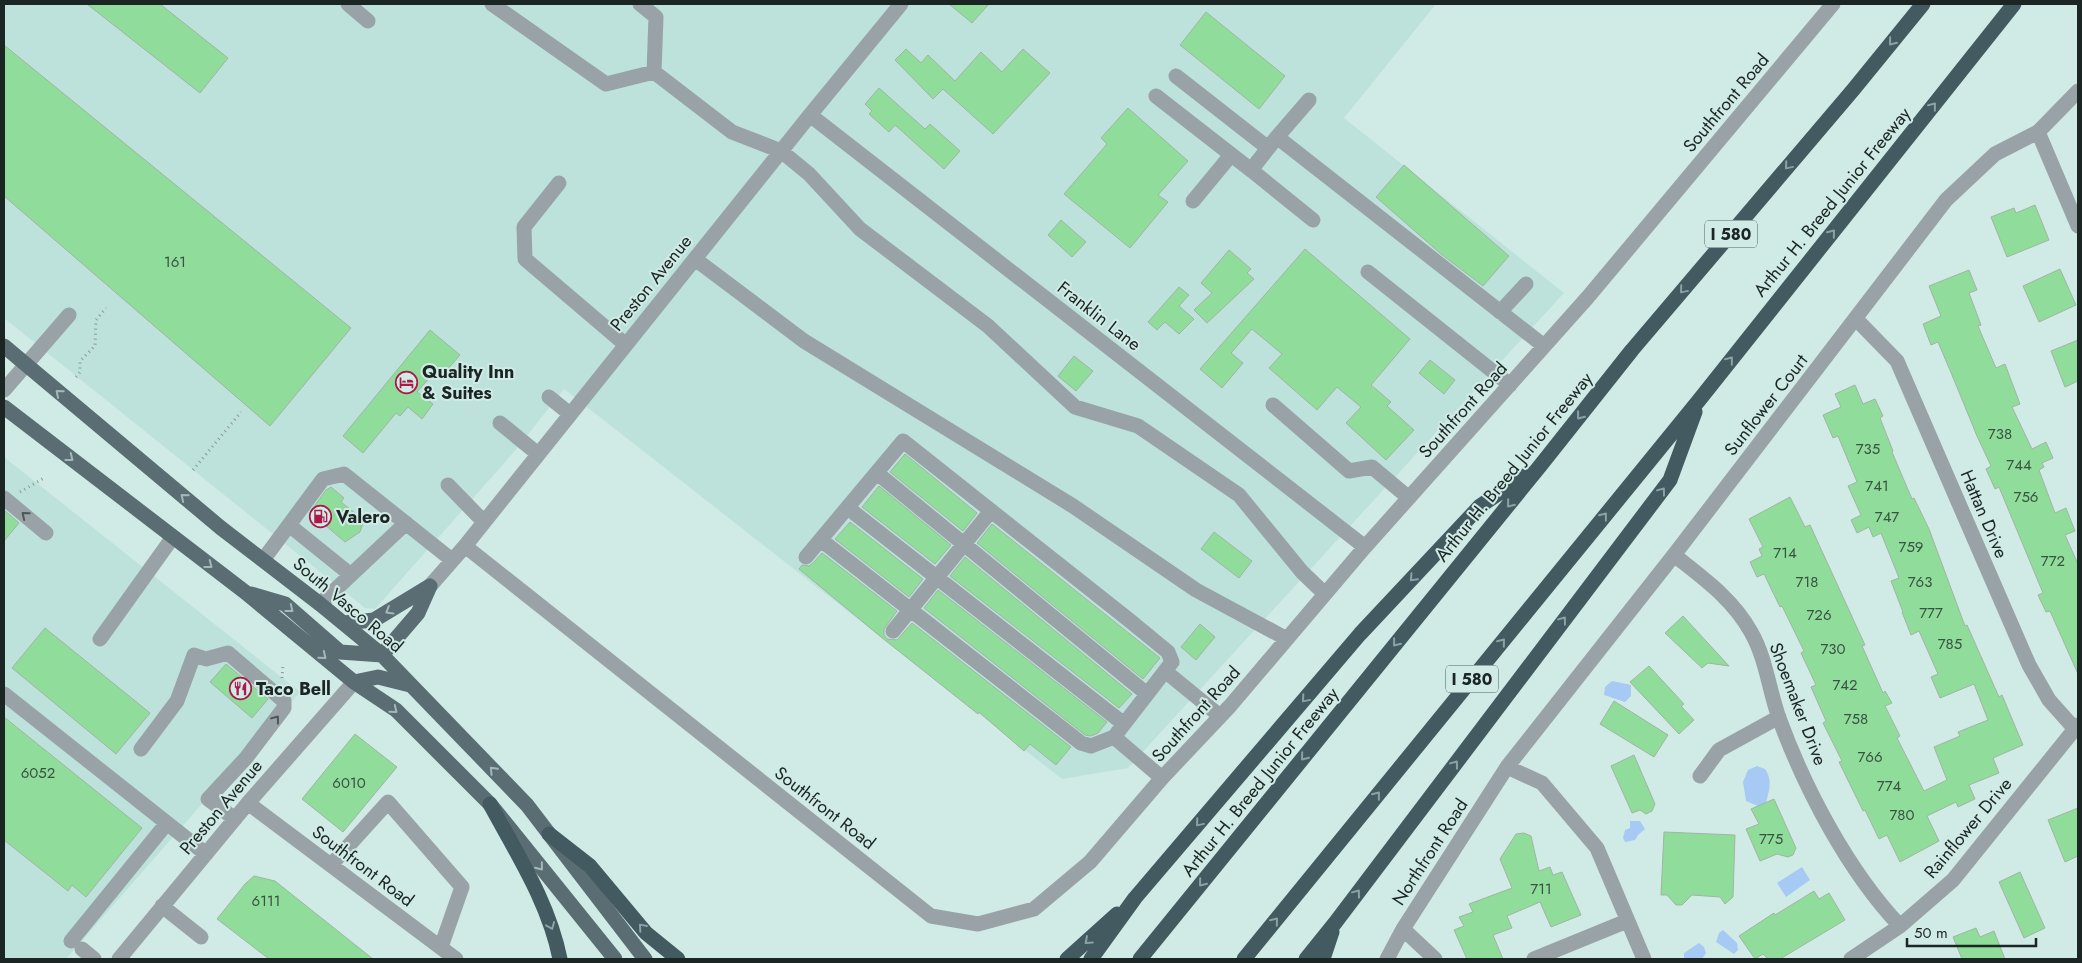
<svg xmlns="http://www.w3.org/2000/svg" width="2082" height="963" font-family="Jost,sans-serif">
	<style>
		.built { fill: #bde1db }
		.water { fill: #a6caf4 }
		.building { fill: #8fdc9b; stroke: #a2b4a4 }
		.lines { fill: none; stroke-linecap: round; stroke-linejoin: round }
		.path { stroke: #879b98; stroke-width: 3; stroke-dasharray: 1 4; stroke-linecap: butt }
		.minor { stroke: #99a3a7; stroke-width: 15 }
		.major { stroke: #5a6d73; stroke-width: 15 }
		.highway { stroke: #435a61; stroke-width: 15 }
		.oneway { stroke: #8aa2a4 }
		.oneway2 { stroke: #a1b9b8 }
		.oneway3 { stroke: #4d5758 }
		.labels { text-anchor: middle; stroke-width: 4; stroke-linejoin: round; paint-order: stroke }
		.number-label { font-size: 15px; fill: #385341 }
		.shield { fill: #d0ebe6; stroke: #51605e; stroke-width: 1 }
		.shield-label { font-size: 16px; font-weight: bold; fill: #1b2523 }
		.street-label { font-size: 18px; fill: #1b2523; stroke: #d0ebe6 }
		.poi-label { font-size: 18px; font-weight: bold; fill: #1b2523; stroke: #d0ebe6; text-anchor: start }
	</style>
	<rect width="100%" height="100%" fill="#d0ebe6"/>
	<path class="built" d="M4,4h1432l-92,114 220,175 -436,475 -66,11 -498,-390 -50,63 -139,157 -10,-1 -361,-290z
		M4,457l296,235 -234,267h-62z"/>
	<path class="water" d="M1612,681l19,4v11l-6,6 -21,-7 1,-8z
		M1757,766l8,3c8,11 4,22 1,34l-8,3 -12,-5 -3,-19 5,-12z
		M1630,821h10l5,8 -7,6 -3,5 -10,2 -2,-4 2,-8 5,-2z
		M1802,867l8,13 -24,17 -9,-14z
		M1723,930l14,13 1,7 -4,4 -18,-12 3,-9z
		M1699,943l5,4 2,6 -4,6h-18v-6z"/>
	<path class="building" d="M87,4h73l68,54 -28,35z
		M949,4h40l-17,19z
		M1206,12l79,64 -26,33 -79,-64z
		M4,45l347,283 -81,98 -266,-230z
		M906,49l15,14 7,-8 27,26 26,-29 21,20 21,-23 27,24 -57,61 -50,-45 -10,10 -38,-39z
		M879,88l46,41 5,-5 30,27 -16,18 -49,-44 -6,7 -20,-18 3,-3 -7,-7z
		M1128,108l60,53 -30,34 10,7 -38,46 -66,-54 43,-50 -6,-6z
		M1404,165l105,91 -26,30 -42,-32 -65,-57z
		M2035,205l14,35 -42,17 -16,-40 23,-9 2,5z
		M1061,220l25,22 -14,15 -24,-22z
		M1305,249l105,90 -39,46 20,17 -4,4 27,24 -28,30 -40,-37 15,-16 -24,-20 -20,23 -48,-42 13,-14 -30,-25 -21,24 12,10 -21,25 -22,-19z
		M1229,250l22,19 -4,4 7,6 -47,44 -13,-13 18,-17 -11,-10z
		M2060,269l16,36 -37,17 -16,-36z
		M1969,270l8,20 -8,3 12,32 -3,1 18,42 9,-4 15,40 -8,3 20,42 14,-7 7,16 -11,5 2,4 -5,3 16,43 11,-5 9,23 -10,4 13,29v110l-28,-63 -4,1 -8,-17 5,-2 -44,-106 -4,2 -9,-20 5,-3 -14,-30 -25,-61 -14,-33 -7,3 -8,-21 18,-8 -12,-30z
		M1179,287l10,8 -10,11 15,13 -15,15 -14,-12 -8,8 -9,-8z
		M430,330l30,25 -15,17 -6,-5 -22,25 16,12 -11,15 -14,-12 -8,9 -4,-3 -33,40 -20,-17z
		M2078,340v41l-13,6 -14,-36z
		M1074,356l19,15 -17,20 -18,-15z
		M1430,360l25,20 -11,14 -25,-21z
		M1855,385l8,19 12,-5 8,17 -3,2 13,33 -1,1 20,47 2,-1 15,31 36,97 2,-1 32,72 3,-2 21,50 -30,13 6,15 -30,12 6,14 -17,8 -2,-5 -29,14 12,25 -39,21 -13,-27 -8,4 -14,-29 -2,1 -24,-49 3,-1 -19,-38 3,-2 -15,-34 5,-2 -15,-32 3,-2 -22,-45 -2,1 -16,-33 -7,3 -7,-15 12,-6 -3,-7 4,-2 -14,-28 41,-22 15,30 5,-2 49,107 6,13 -3,1 21,47 2,-2 7,12 -7,3 15,30 -3,2 27,53 23,-11 -13,-33 26,-11 -2,-4 30,-12 -14,-36 -34,14 -9,-21 7,-3 -19,-43 -8,4 -9,-23h1l-12,-31 8,-3 -18,-45 -8,4 -4,-10 -12,6 -6,-13 10,-5 -13,-29 9,-4 -19,-46 -5,2 -10,-23 18,-8 -6,-13z
		M905,454l72,59 -14,18 -73,-59z
		M879,486l72,59 -16,19 -73,-57z
		M331,487l13,11 -3,4 23,18 -4,12 -15,10 -35,-30 16,-22z
		M4,510l15,13 -15,18z
		M850,522l73,57 -14,18 -74,-58z
		M992,524l168,134 -17,21 -166,-136z
		M1214,532l38,29 -13,17 -38,-29z
		M822,553l75,58 -13,18v6l3,4 10,1 15,-17 159,124 -15,18 -26,-21 -6,7 -45,-39 -1,2 -97,-77 -82,-68 3,-4 7,1 4,-3z
		M965,557l167,137 -13,14 -169,-132z
		M938,590l169,132 -9,11 -7,3 -6,-1 -161,-127z
		M1683,616l46,50 -21,-3 -6,5 -37,-35z
		M1200,624l15,13 -19,23 -15,-13z
		M45,628l105,85 -34,41 -104,-86z
		M226,664l42,35 -16,19 -42,-36z
		M1649,666l35,38 -3,2 13,14 -15,14 -49,-52z
		M1614,701l54,34 -14,22 -54,-33z
		M4,717l138,111 -56,69 -14,-12 -4,6 -64,-51z
		M355,734l42,33 -54,65 -41,-33z
		M1634,755l21,49 -3,7 -6,3 -6,-4 -8,3 -21,-47z
		M1774,799l22,49 -3,7 -5,2 -11,-3 -17,7 -14,-32 13,-5 -8,-15z
		M2078,808v48l-13,6 -17,-42z
		M1664,832l71,3 -2,62 -8,7 -5,-7 -28,-2 -10,10h-6l-9,-10h-6z
		M1524,833l7,3 8,35 11,-4 3,8 9,-3 19,43 -30,12 -11,-25 -33,14 5,12 -19,7 10,24h-36l-13,-29 10,-4 -5,-9 14,-5 -4,-8 43,-16 -12,-29 16,-25z
		M2020,872l25,56 -21,10 -25,-56z
		M254,876l21,5 98,78h-104l-52,-40 28,-35z
		M1814,891l5,8 10,-6 16,27 -65,39h-12l-5,-5 -8,5 -16,-23 35,-23 1,2z
		M1976,928l4,9 14,-6 11,28h-43l-9,-22z"/>
	<g class="lines">
		<path class="path" d="M76,377l4,-5v-11l15,-15 1,-26 10,-12
			M193,470l48,-58
			M20,492l24,-14
			M282,678l1,-13"/>
		<path class="minor" d="M348,4l20,17
			M492,4l114,80 48,-12 78,60 49,19 28,23 51,55 128,97 87,81 63,19 101,69 63,77 23,22
			M640,4l16,13 -2,55
			M1176,76l92,72
			M1156,96l95,74 26,-33 267,209
			M810,115l555,432
			M2038,132l40,94
			M1277,137l32,-37
			M1251,170l62,50
			M559,183l-35,44 1,32 101,86
			M1193,201l38,-46
			M695,259l109,82 269,165 123,84 91,49
			M1368,272l142,113
			M1500,312l26,-28
			M1856,319l41,42 132,304 20,35 25,28
			M4,390l65,-75
			M549,397l21,17
			M1273,405l76,66 23,-4 37,31
			M500,423l38,31
			M877,473l270,221
			M448,485l36,37
			M4,498l42,35
			M848,508l276,216
			M289,525l62,50
			M465,546l466,370 47,8 56,-15 56,-47 72,-84 68,-72 135,-159 223,-250 245,-293
			M1674,555c29,23 59,44 77,77 15,26 18,58 28,86 26,71 69,153 121,208
			M806,557l97,-116 226,179 39,32 4,10 -58,75 -23,9 -10,-3 -260,-203
			M263,560l60,-81 21,-5 108,86
			M430,586l35,-40 345,-431 91,-111
			M320,604l86,-81
			M893,631l98,-120
			M100,639l73,-102
			M1165,671l55,45
			M4,694l202,160
			M1114,737l48,41
			M141,749l36,-48 17,-46 12,4 22,-6 56,48v7l-38,50 -38,41 27,20
			M1507,767l35,16 55,65 47,111
			M1700,776l19,-26 60,-33
			M248,803l208,156
			M331,865l57,-63 74,85 -21,60
			M162,906l39,31
			M1403,929l32,30
			M71,941l96,-118
			M82,949l12,10
			M119,959l129,-156 106,-121
			M1387,959l16,-30 104,-162 167,-212 272,-355 49,-46 43,-22 40,-41
			M1534,959l93,-38
			M1851,959l49,-33 53,-46 125,-155"/>
		<path class="major" d="M4,346l217,182 99,76 62,51 145,150 118,154
			M4,407l241,185 109,90 42,28 94,94 125,155
			M251,594l34,10 55,48 42,3 36,-42 12,-27
			M344,623l30,-3 56,-34
			M354,682l24,-5 32,8"/>
		<path class="highway" d="M490,804c27,50 59,99 70,155
			M549,834l41,32 56,67 32,26
			M1067,959l50,-45
			M1091,959l44,-61 225,-264 120,-128 48,-32
			M1140,959l400,-493 92,-116 221,-260 70,-86
			M1244,959l456,-560 314,-395
			M1306,959l29,-36 335,-443 25,-68
			M1323,959l9,-27"/>
	</g>
	<defs><path id="oneway-chevron" d="M-2-3.5L2.5 0L-2 3.5" fill="none" stroke-width="1.6" stroke-linecap="round" stroke-linejoin="round" transform="scale(1.25)"/></defs>
	<g class="oneway">
		<use href="#oneway-chevron" transform="translate(1892 42) rotate(129)"/>
		<use href="#oneway-chevron" transform="translate(1933 106) rotate(-51)"/>
		<use href="#oneway-chevron" transform="translate(1788 166) rotate(130)"/>
		<use href="#oneway-chevron" transform="translate(1832 233) rotate(-51)"/>
		<use href="#oneway-chevron" transform="translate(1683 290) rotate(130)"/>
		<use href="#oneway-chevron" transform="translate(1730 360) rotate(-51)"/>
		<use href="#oneway-chevron" transform="translate(1580 416) rotate(128)"/>
		<use href="#oneway-chevron" transform="translate(1662 491) rotate(-53)"/>
		<use href="#oneway-chevron" transform="translate(1510 504) rotate(129)"/>
		<use href="#oneway-chevron" transform="translate(1604 516) rotate(-51)"/>
		<use href="#oneway-chevron" transform="translate(1413 578) rotate(133)"/>
		<use href="#oneway-chevron" transform="translate(1563 620) rotate(-53)"/>
		<use href="#oneway-chevron" transform="translate(1502 642) rotate(-51)"/>
		<use href="#oneway-chevron" transform="translate(1396 643) rotate(129)"/>
		<use href="#oneway-chevron" transform="translate(1305 699) rotate(130)"/>
		<use href="#oneway-chevron" transform="translate(1304 757) rotate(129)"/>
		<use href="#oneway-chevron" transform="translate(1455 764) rotate(-53)"/>
		<use href="#oneway-chevron" transform="translate(1377 795) rotate(-51)"/>
		<use href="#oneway-chevron" transform="translate(1199 823) rotate(130)"/>
		<use href="#oneway-chevron" transform="translate(1202 883) rotate(129)"/>
		<use href="#oneway-chevron" transform="translate(1357 893) rotate(-53)"/>
		<use href="#oneway-chevron" transform="translate(1275 921) rotate(-51)"/>
		<use href="#oneway-chevron" transform="translate(551 926) rotate(68)"/>
		<use href="#oneway-chevron" transform="translate(642 927) rotate(-131)"/>
		<use href="#oneway-chevron" transform="translate(1088 941) rotate(138)"/>
	</g>
	<g class="oneway2">
		<use href="#oneway-chevron" transform="translate(59 393) rotate(-140)"/>
		<use href="#oneway-chevron" transform="translate(70 458) rotate(38)"/>
		<use href="#oneway-chevron" transform="translate(184 497) rotate(-140)"/>
		<use href="#oneway-chevron" transform="translate(209 565) rotate(38)"/>
		<use href="#oneway-chevron" transform="translate(290 609) rotate(38)"/>
		<use href="#oneway-chevron" transform="translate(389 611) rotate(149)"/>
		<use href="#oneway-chevron" transform="translate(323 656) rotate(39)"/>
		<use href="#oneway-chevron" transform="translate(394 710) rotate(39)"/>
		<use href="#oneway-chevron" transform="translate(493 770) rotate(-134)"/>
		<use href="#oneway-chevron" transform="translate(540 867) rotate(51)"/>
	</g>
	<g class="oneway3">
		<use href="#oneway-chevron" transform="translate(25 515) rotate(-141)"/>
		<use href="#oneway-chevron" transform="translate(276 719) rotate(-53)"/>
	</g>
	<defs>
		<symbol id="hotel-ring" viewBox="-11 -11 22 22"><circle r="9.5" fill="#d0ebe6" stroke="#ab1849" stroke-width="1.5"/><path d="M-6-4.5h1.5V1H6V5H4.5V3h-9V5H-6ZM-4 0a1.8 1.8 0 1 1 3.6 0ZM.5 0V-2.5h3Q6-2.5 6 0Z" fill="#ab1849"/></symbol>
		<symbol id="fuel-ring" viewBox="-11 -11 22 22"><circle r="9.5" fill="#d0ebe6" stroke="#ab1849" stroke-width="1.5"/><path d="M-5.5-6h7V0h2V4h1.3V-2.5L3-4.5l.8-.8L6-3V5H2.5V1h-1V6h-7ZM-4.2-4.7v3.2H.2V-4.7Z" fill="#ab1849"/></symbol>
		<symbol id="restaurant-ring" viewBox="-11 -11 22 22"><circle r="9.5" fill="#d0ebe6" stroke="#ab1849" stroke-width="1.5"/><path d="M-5-6h1v4h1v-4h1v4h1v-4h1v5L-1.5 .5V6h-2V.5L-5-1ZM5-6V6H3V1.5H1.5Q1.5-4 5-6Z" fill="#ab1849"/></symbol>
	</defs>
	<g fill-rule="evenodd">
		<use href="#hotel-ring" x="394" y="370" width="25" height="25"/>
		<use href="#fuel-ring" x="308" y="504" width="25" height="25"/>
		<use href="#restaurant-ring" x="228" y="676" width="25" height="25"/>
	</g>
	<g class="labels">
		<g class="number-label">
			<text x="175" y="267">161</text>
			<text x="2000" y="439">738</text>
			<text x="1868" y="454">735</text>
			<text x="2019" y="470">744</text>
			<text x="1877" y="491">741</text>
			<text x="2026" y="502">756</text>
			<text x="1887" y="522">747</text>
			<text x="1911" y="552">759</text>
			<text x="1785" y="558">714</text>
			<text x="2053" y="566">772</text>
			<text x="1807" y="587">718</text>
			<text x="1920" y="587">763</text>
			<text x="1931" y="618">777</text>
			<text x="1819" y="620">726</text>
			<text x="1950" y="649">785</text>
			<text x="1833" y="654">730</text>
			<text x="1845" y="690">742</text>
			<text x="1856" y="724">758</text>
			<text x="1870" y="762">766</text>
			<text x="38" y="778">6052</text>
			<text x="349" y="788">6010</text>
			<text x="1889" y="791">774</text>
			<text x="1902" y="820">780</text>
			<text x="1771" y="844">775</text>
			<text x="1541" y="894">711</text>
			<text x="266" y="906">6111</text>
		</g>
		<g class="shield">
			<rect x="1705" y="220.5" width="52" height="27" rx="4"/>
			<rect x="1446" y="665.5" width="52" height="27" rx="4"/>
		</g>
		<g class="shield-label">
			<text x="1731" y="240">I 580</text>
			<text x="1472" y="685">I 580</text>
		</g>
		<g class="street-label">
			<text transform="translate(1726 103) rotate(-50)" y="6">Southfront Road</text>
			<text transform="translate(1832 202) rotate(-51)" y="6">Arthur H. Breed Junior Freeway</text>
			<text transform="translate(651 283) rotate(-51)" y="6">Preston Avenue</text>
			<text transform="translate(1099 316) rotate(38)" y="6">Franklin Lane</text>
			<text transform="translate(1766 405) rotate(-52)" y="6">Sunflower Court</text>
			<text transform="translate(1463 410) rotate(-48)" y="6">Southfront Road</text>
			<text transform="translate(1514 467) rotate(-51)" y="6">Arthur H. Breed Junior Freeway</text>
			<text transform="translate(1984 514) rotate(67)" y="6">Hattan Drive</text>
			<text transform="translate(348 605) rotate(40)" y="6">South Vasco Road</text>
			<text transform="translate(1798 704) rotate(69)" y="6">Shoemaker Drive</text>
			<text transform="translate(1196 714) rotate(-48)" y="6">Southfront Road</text>
			<text transform="translate(1260 782) rotate(-51)" y="6">Arthur H. Breed Junior Freeway</text>
			<text transform="translate(221 807) rotate(-50)" y="6">Preston Avenue</text>
			<text transform="translate(825 808) rotate(38)" y="6">Southfront Road</text>
			<text transform="translate(1968 828) rotate(-50)" y="6">Rainflower Drive</text>
			<text transform="translate(1430 852) rotate(-57)" y="6">Northfront Road</text>
			<text transform="translate(363 866) rotate(37)" y="6">Southfront Road</text>
		</g>
		<g class="poi-label">
			<text x="422" y="378">Quality Inn<tspan x="422" dy="21">&amp; Suites</tspan></text>
			<text x="336" y="523">Valero</text>
			<text x="256" y="695">Taco Bell</text>
		</g>
	</g>
	<rect width="2082" height="963" fill="none" stroke="#1b2523" stroke-width="10"/>
	<path d="M1907 938v8h129v-8" fill="none" stroke="#1b2523" stroke-width="2.5"/>
	<text x="1914" y="938" font-size="15" fill="#1b2523" stroke="#d0ebe6" stroke-width="4" paint-order="stroke">50 m</text>
</svg>
